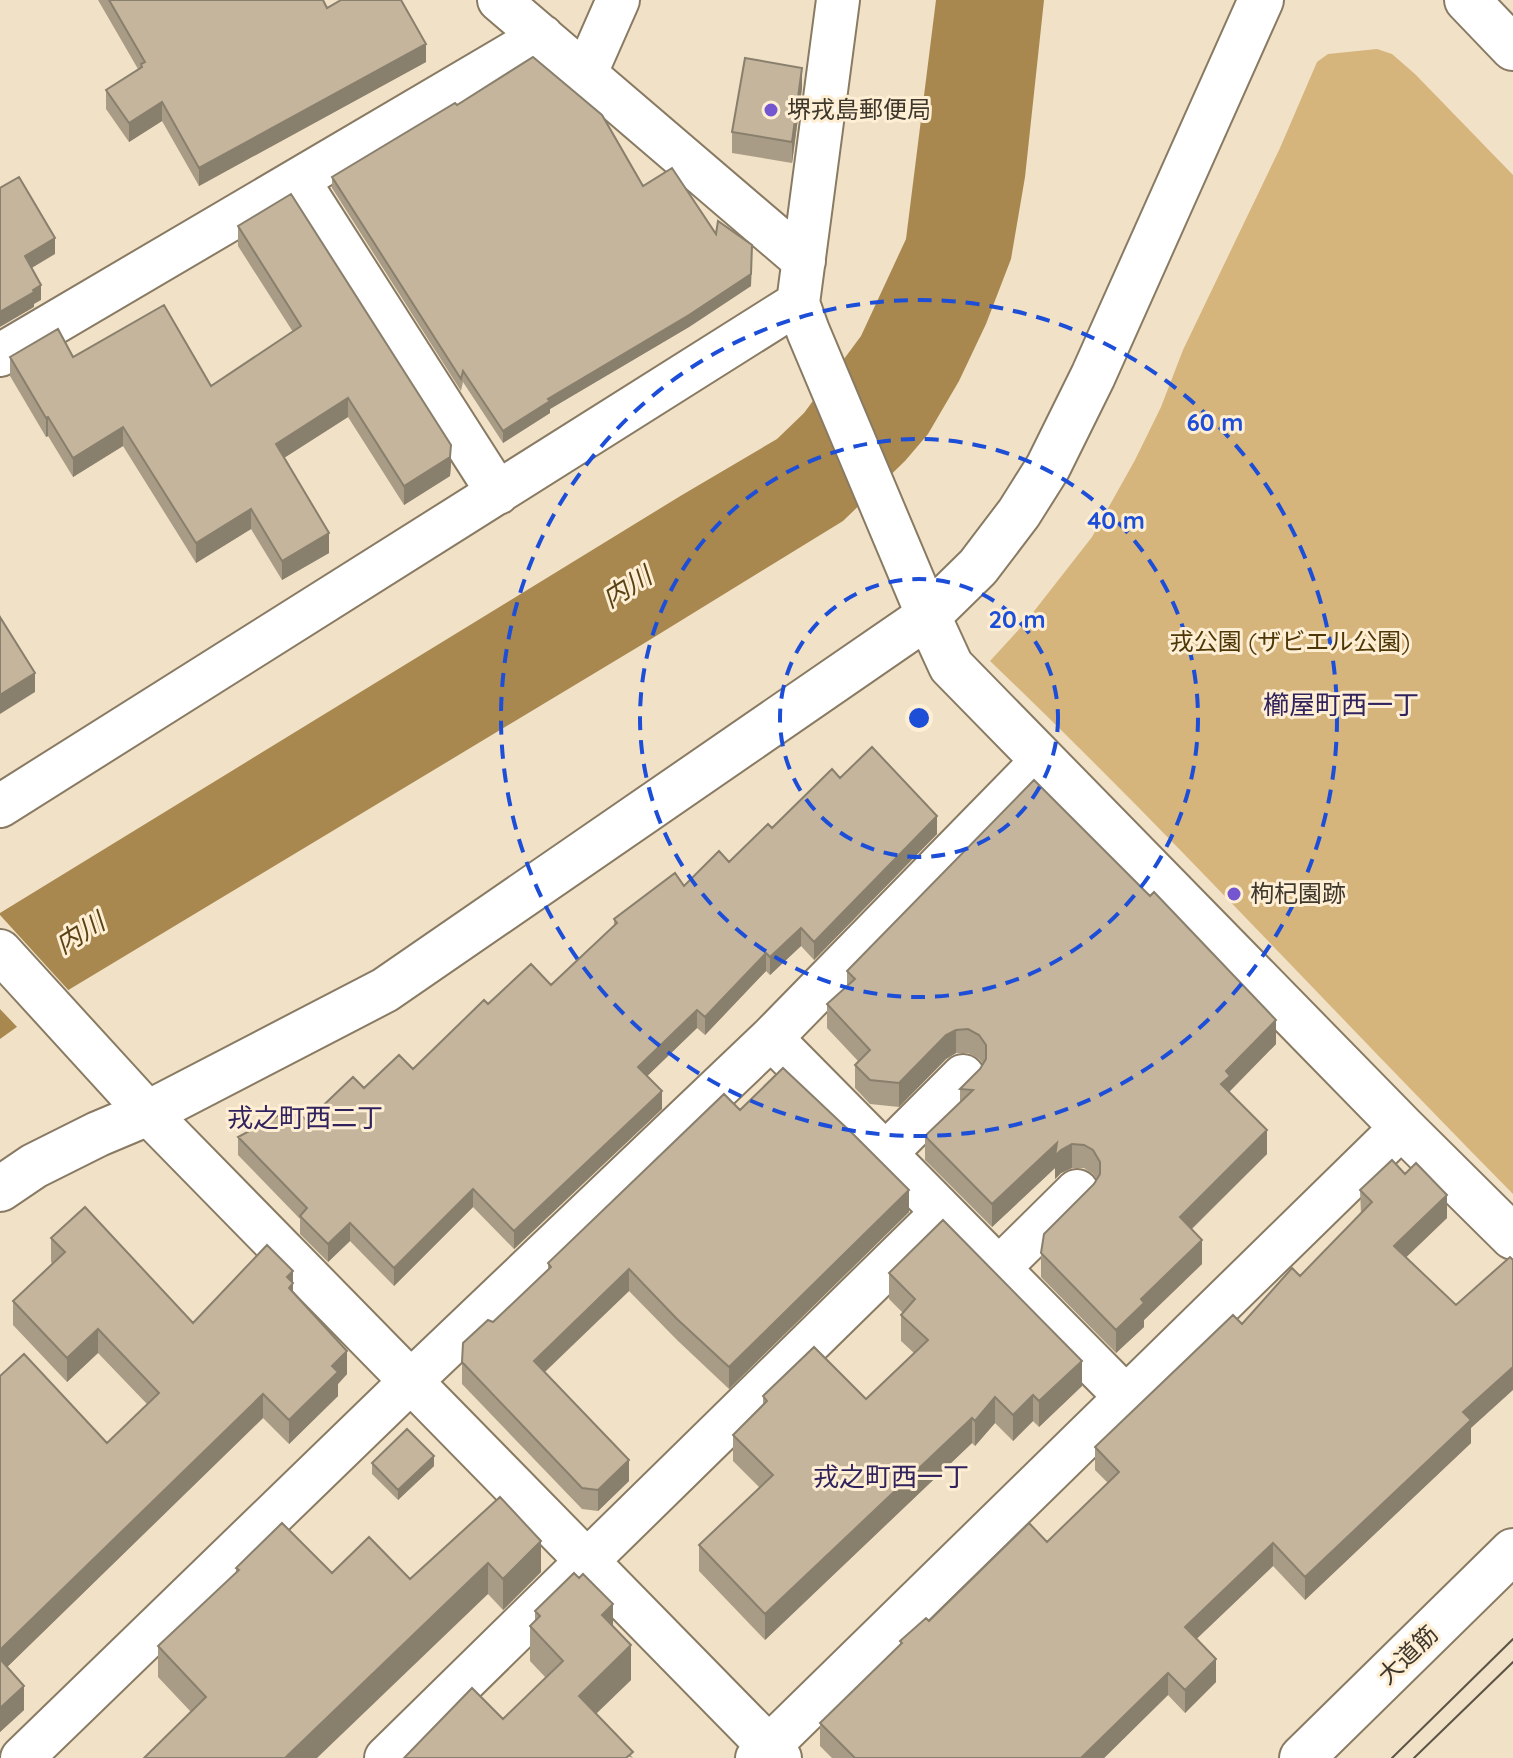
<svg xmlns="http://www.w3.org/2000/svg" width="1513" height="1758" font-family="Quicksand,'Noto Sans JP',sans-serif">
	<style>
		.green { fill: #d6b57d }
		.water { fill: #a8884f }
		.pier { fill: #f1e1c7 }
		.lines { fill: none; stroke-linecap: round; stroke-linejoin: round }
		.minor-casing { stroke: #897b63; stroke-width: 46 }
		.tertiary-casing { stroke: #897b63; stroke-width: 48 }
		.primary-casing { stroke: #897b63; stroke-width: 48 }
		.minor { stroke: #fff; stroke-width: 42 }
		.tertiary { stroke: #fff; stroke-width: 44 }
		.primary { stroke: #fff; stroke-width: 44 }
		.tram { stroke: #5b5446; stroke-width: 2 }
		.wall { fill: #a99c86 }
		.shaded-wall { fill: #897f6d }
		.building { fill: #c4b59c; stroke: #897f6d; stroke-width: 2 }
		.ring { fill: none; stroke: #1d4ed8; stroke-width: 4; stroke-dasharray: 14 10 }
		.poi-dot { fill: #7356d0; stroke: #feeed4; stroke-width: 3 }
		.labels { text-anchor: middle; stroke-width: 6; stroke-linejoin: round; paint-order: stroke }
		.poi-label { font-size: 24px; fill: #3d372c; stroke: #feeed4; text-anchor: start }
		.park-label { font-size: 24px; fill: #4e3707; stroke: #feeed4 }
		.street-label { font-size: 24px; fill: #3d372c; stroke: #feeed4 }
		.water-label { font-size: 26px; font-style: italic; fill: #5a4215; stroke: #feeed4 }
		.neighbourhood-label { font-size: 26px; fill: #30235d; stroke: #feeed4 }
		.centre { fill: #1d4ed8; stroke: #feeed4; stroke-width: 4 }
		.ring-label { font-size: 24px; text-anchor: middle; font-weight: bold; fill: #1d4ed8; stroke: #feeed4; stroke-width: 6; stroke-linejoin: round; paint-order: stroke }
	</style>
	<rect width="100%" height="100%" fill="#f1e1c7"/>
	<path class="green" d="M1377,49l15,5 23,20 98,101v1019c-175,-177 -343,-361 -523,-533l34,-37 68,-87 43,-77 26,-53 22,-57 97,-202 37,-86 11,-8z"/>
	<path class="water" d="M936,0h108l-19,177 -14,82 -25,65 -27,57 -31,53 -23,27 -62,60 -200,123 -573,345 -70,50v-126l682,-418 95,-56 27,-26 57,-77 45,-97z"/>
	<path class="pier" d="M0,915l71,78 -51,37 -20,-21z"/>
	<g class="lines">
		<defs>
			<path id="minor" d="M499,0l305,261
				M838,0l-40,303 10,28 120,285
				M585,75l33,-75
				M298,180l200,313
				M0,355l542,-319
				M0,806l798,-503
				M0,951l148,162 632,645
				M771,1038l355,359
				M885,1154l78,-78
				M998,1269l79,-78
				M22,1758l389,-377 360,-343 272,-278
				M386,1758l557,-546
				M757,1758l645,-631"/>
			<path id="tertiary" d="M928,616l23,50 451,461 111,110
				M0,1189l34,-23 64,-32 50,-21 237,-123 543,-374 50,-49 41,-54 29,-46 45,-91 168,-376
				M1302,1758l211,-207"/>
			<path id="primary" d="M1467,0l46,48"/>
		</defs>
		<use href="#minor" class="minor-casing"/>
		<use href="#tertiary" class="tertiary-casing"/>
		<use href="#primary" class="primary-casing"/>
		<use href="#minor" class="minor"/>
		<use href="#tertiary" class="tertiary"/>
		<use href="#primary" class="primary"/>
		<path class="tram" d="M1392,1758l121,-119
			M1414,1758l99,-96"/>
	</g>
	<path class="wall" d="M98,0h225l4,8 99,54 -227,124 -37,-65 -33,21 -23,-33v-19l32,-21z
		M802,88l-10,75 -60,-10v-21z
		M457,105l186,81 109,70 -1,30 -62,41 -139,82v4l-47,30 -40,-61 -2,9 -129,-203v-11z
		M238,226l213,238 -1,12 -46,29 -56,-88 -64,41 45,95 -47,27 -31,-51 -55,34 -73,-117 -50,31 -25,-41 -2,1 -36,-61v-19h63l138,29 82,-54 -55,-86z
		M840,778l97,56 -123,126 -13,-14 -31,29 -4,-4 -61,64 -8,-7 -50,48 15,33 -148,140 -41,-42 -79,79 -44,-45 -22,21 -28,-28v-15l-62,-64v-18l54,-20 15,4 57,-33 49,-19 75,-65 63,-19 63,-59v-7l70,-33 45,-24z
		M847,971l429,73 -46,47v2l37,61 -75,75 10,35 -58,56v7l-28,26 -75,-76v-24l53,-69 3,-4 -4,-6 -9,-6h-12l-11,5 -6,6v-11l-63,59 -67,-67v-24l35,-33v-14l20,-20 3,-5 -4,-5 -11,-6h-12l-10,6 -47,48 -29,-3 -15,-16v-23l3,-4 -31,-33v-24l20,-18z
		M740,1110l169,102 -180,177 -52,-49 -48,-49 -84,81 84,109 -31,30 -16,-2 -120,-125v-22l31,-40 55,-52v-7z
		M1360,1190l87,28 -41,39 65,171v15l-166,157 -32,-34 -77,73 20,43 -31,31 -17,-18 -64,63h-272l-12,-12v-23l80,-78v-4l147,-99 61,-59 -13,-13v-23l205,-171 61,-62z
		M51,1238l142,85 100,-52v21l54,82 -9,10v12l-49,48 -26,-26 -256,249 17,43 -24,22v-356l107,67 40,-39 -49,-51 -31,29 -54,-57v-24l40,-37 -2,-2z
		M889,1273l193,113 -43,41 -6,-6 -20,20 -18,-18 -20,23 -3,-3 -207,197 -66,-69v-26l61,-57 -27,-27v-26l30,-30v-9l103,3 48,-46 -13,-12v-26l2,-2 -14,-14z
		M372,1463l62,3 -36,34 -26,-26z
		M500,1497l41,75 -38,38 -15,-16 -297,118 -33,-35v-31l78,-73v-5l96,5 78,6z
		M535,1611l78,15 18,54 -35,34 37,44 -130,-39 43,-41 -16,-17v-35l5,-5z"/>
	<path class="shaded-wall" d="M426,44v18l-227,124v-18z
		M802,68v20l-10,75v-21z
		M162,102v19l-33,21v-19z
		M55,238v16l-30,18v-16z
		M752,245l-1,41 -62,41 -139,82v4l-47,30v-12l45,-32z
		M41,285v15l-7,4v3l-34,20v-15z
		M348,398v19l-72,46v-19z
		M48,417v19l-2,1v-19z
		M123,427v19l-50,31v-19z
		M451,445v19l-1,12 -46,29v-19z
		M251,509v20l-55,34v-20z
		M329,533v20l-47,27v-19z
		M35,673v19l-35,22v-19z
		M937,816v18l-123,126v-18z
		M801,928v18l-31,29v-18z
		M766,953v18l-61,64v-18z
		M697,1010v18l-59,57v-18z
		M1276,1020v24l-46,47v8l-9,-15 5,-13z
		M956,1030v23l-10,6 -47,48v-24l47,-48z
		M662,1091v18l-148,140v-18z
		M1267,1130v24l-87,86v-23z
		M1057,1143l4,7 11,-6v24l-11,5 -6,6v-11l-63,59v-23z
		M473,1189v18l-79,79v-18z
		M909,1190v22l-180,177v-22z
		M1447,1195v23l-53,51v-23z
		M350,1223v18l-22,21v-18z
		M1202,1240v24l-58,56v7l-28,26v-23l25,-31z
		M629,1269v22l-95,91v-21z
		M293,1271v36l-6,-30z
		M98,1329v24l-31,29v-24z
		M347,1351v23l-9,10v12l-49,48v-24l43,-54z
		M1082,1361v25l-43,41v-26z
		M1513,1367v23l-42,38v15l-166,157v-23l158,-165z
		M263,1394v24l-263,256v-24z
		M1033,1395v26l-20,20v-26z
		M995,1397v26l-20,23v-25z
		M972,1418v25l-207,197v-26z
		M434,1456v10l-36,34v-10z
		M629,1460v21l-31,30v-21z
		M541,1541v31l-38,38v-31z
		M1273,1543v23l-88,84v-23z
		M488,1563v31l-171,164h-32z
		M613,1604v34l-11,-23z
		M631,1645v35l-52,50v-34z
		M1216,1659v23l-31,31v-23z
		M1168,1673v22l-64,63h-23z
		M24,1686v24l-24,22v-24z"/>
	<path class="building" d="M109,0h214l4,8 14,-8h60l25,44 -227,124 -37,-66 -33,21 -23,-33 36,-23 -1,-3 4,-2z
		M533,57l69,58 41,71 29,-18 44,66 2,-13 34,24 -1,29 -62,41 -141,84 2,2 -47,30 -40,-60 -2,8 -129,-202 123,-74 2,2z
		M745,58l57,10 -10,74 -60,-10z
		M19,177l36,61 -30,18 16,29 -8,5 1,2 -34,20v-124z
		M291,194l160,251 -1,12 -46,29 -56,-88 -72,46 53,89 -47,28 -31,-52 -55,34 -73,-116 -50,31 -25,-41 -2,1 -36,-61 48,-28 15,28 91,-52 47,81 90,-60 -63,-100z
		M0,617l35,56 -35,22z
		M872,747l65,69 -123,126 -13,-14 -31,29 -4,-4 -61,64 -8,-7 -59,57 24,24 -148,140 -41,-42 -79,79 -44,-45 -22,21 -28,-28 7,-8 -69,-71 47,-25 7,5 7,-4 8,8 46,-44 11,11 35,-33 14,14 71,-69 4,4 43,-40 20,21 66,-62 -3,-4 61,-46 9,13 35,-35 10,11 39,-38 4,4 60,-59 8,9z
		M1034,780l116,116 4,-4 122,128 -50,51 4,5 -9,8 46,46 -87,87 22,23 -61,59 3,4 -28,27 -75,-77 3,-19 50,-50 6,-10v-12l-7,-12 -9,-5 -12,-1 -11,6 -6,6 2,-13 -65,61 -67,-68 48,-46 -13,-1 20,-20 6,-10v-14l-7,-10 -11,-6 -12,1 -10,5 -47,48 -29,-3 -15,-15 15,-15 -43,-46 28,-25 -8,-8z
		M783,1068l70,66 56,56 -180,177 -52,-48 -48,-50 -95,92 95,99 -31,30 -16,-2 -120,-126 1,-19 25,-23 5,2 58,-55 -3,-4 176,-169 16,16z
		M1392,1160l13,14 11,-11 31,32 -53,51 62,59 54,-48 3,3v107l-50,45 8,8 -166,157 -32,-34 -88,84 31,32 -31,31 -17,-17 -87,85h-226l-35,-35 82,-80 -2,-2 26,-23 3,3 100,-98 18,19 72,-70 -24,-25 138,-132 9,9 50,-56 8,8 72,-74 -12,-12z
		M85,1207l108,116 74,-78 26,26 -6,6 6,6 -4,5 58,63 -15,15 6,6 -49,48 -26,-26 -263,256v-274l24,-22 83,89 52,-50 -61,-64 -31,29 -54,-57 52,-49 -14,-14z
		M943,1220l139,141 -43,40 -6,-6 -20,20 -18,-18 -20,24 -3,-3 -207,196 -66,-69 74,-70 -40,-40 34,-34 -4,-5 51,-49 52,52 62,-59 -27,-25 14,-16 -26,-26z
		M407,1429l27,27 -36,34 -26,-27z
		M500,1497l41,44 -38,38 -15,-16 -203,195h-141l62,-61 -48,-51 81,-76 -3,-2 46,-45 50,50 37,-36 41,42z
		M574,1573l5,5 4,-4 30,30 -11,11 29,30 -52,51 54,56 -7,6h-222l68,-70 31,31 60,-58 -33,-35 10,-10 -5,-5z
		M0,1659l24,27 -24,22z"/>
	<g class="ring">
		<circle cx="919" cy="718" r="139"/>
		<circle cx="919" cy="718" r="279"/>
		<circle cx="919" cy="718" r="418"/>
	</g>
	<g class="poi-dot">
		<circle cx="771" cy="110" r="8"/>
		<circle cx="1234" cy="894" r="8"/>
	</g>
	<g class="labels">
		<g class="poi-label">
			<text x="787" y="118">堺戎島郵便局</text>
			<text x="1250" y="902">枸杞園跡</text>
		</g>
		<g class="park-label">
			<text x="1290" y="650">戎公園 (ザビエル公園)</text>
		</g>
		<g class="street-label">
			<text transform="translate(1408 1655) rotate(-44)" y="8">大道筋</text>
		</g>
		<g class="water-label">
			<text transform="translate(627 587) rotate(-32)" y="9">内川</text>
			<text transform="translate(80 933) rotate(-32)" y="9">内川</text>
		</g>
		<g class="neighbourhood-label">
			<text x="1341" y="714">櫛屋町西一丁</text>
			<text x="305" y="1127">戎之町西二丁</text>
			<text x="891" y="1486">戎之町西一丁</text>
		</g>
	</g>
	<circle cx="919" cy="718" r="12" class="centre"/>
	<g class="ring-label">
		<text x="1215" y="431">60 m</text>
		<text x="1116" y="529">40 m</text>
		<text x="1017" y="628">20 m</text>
	</g>
</svg>
